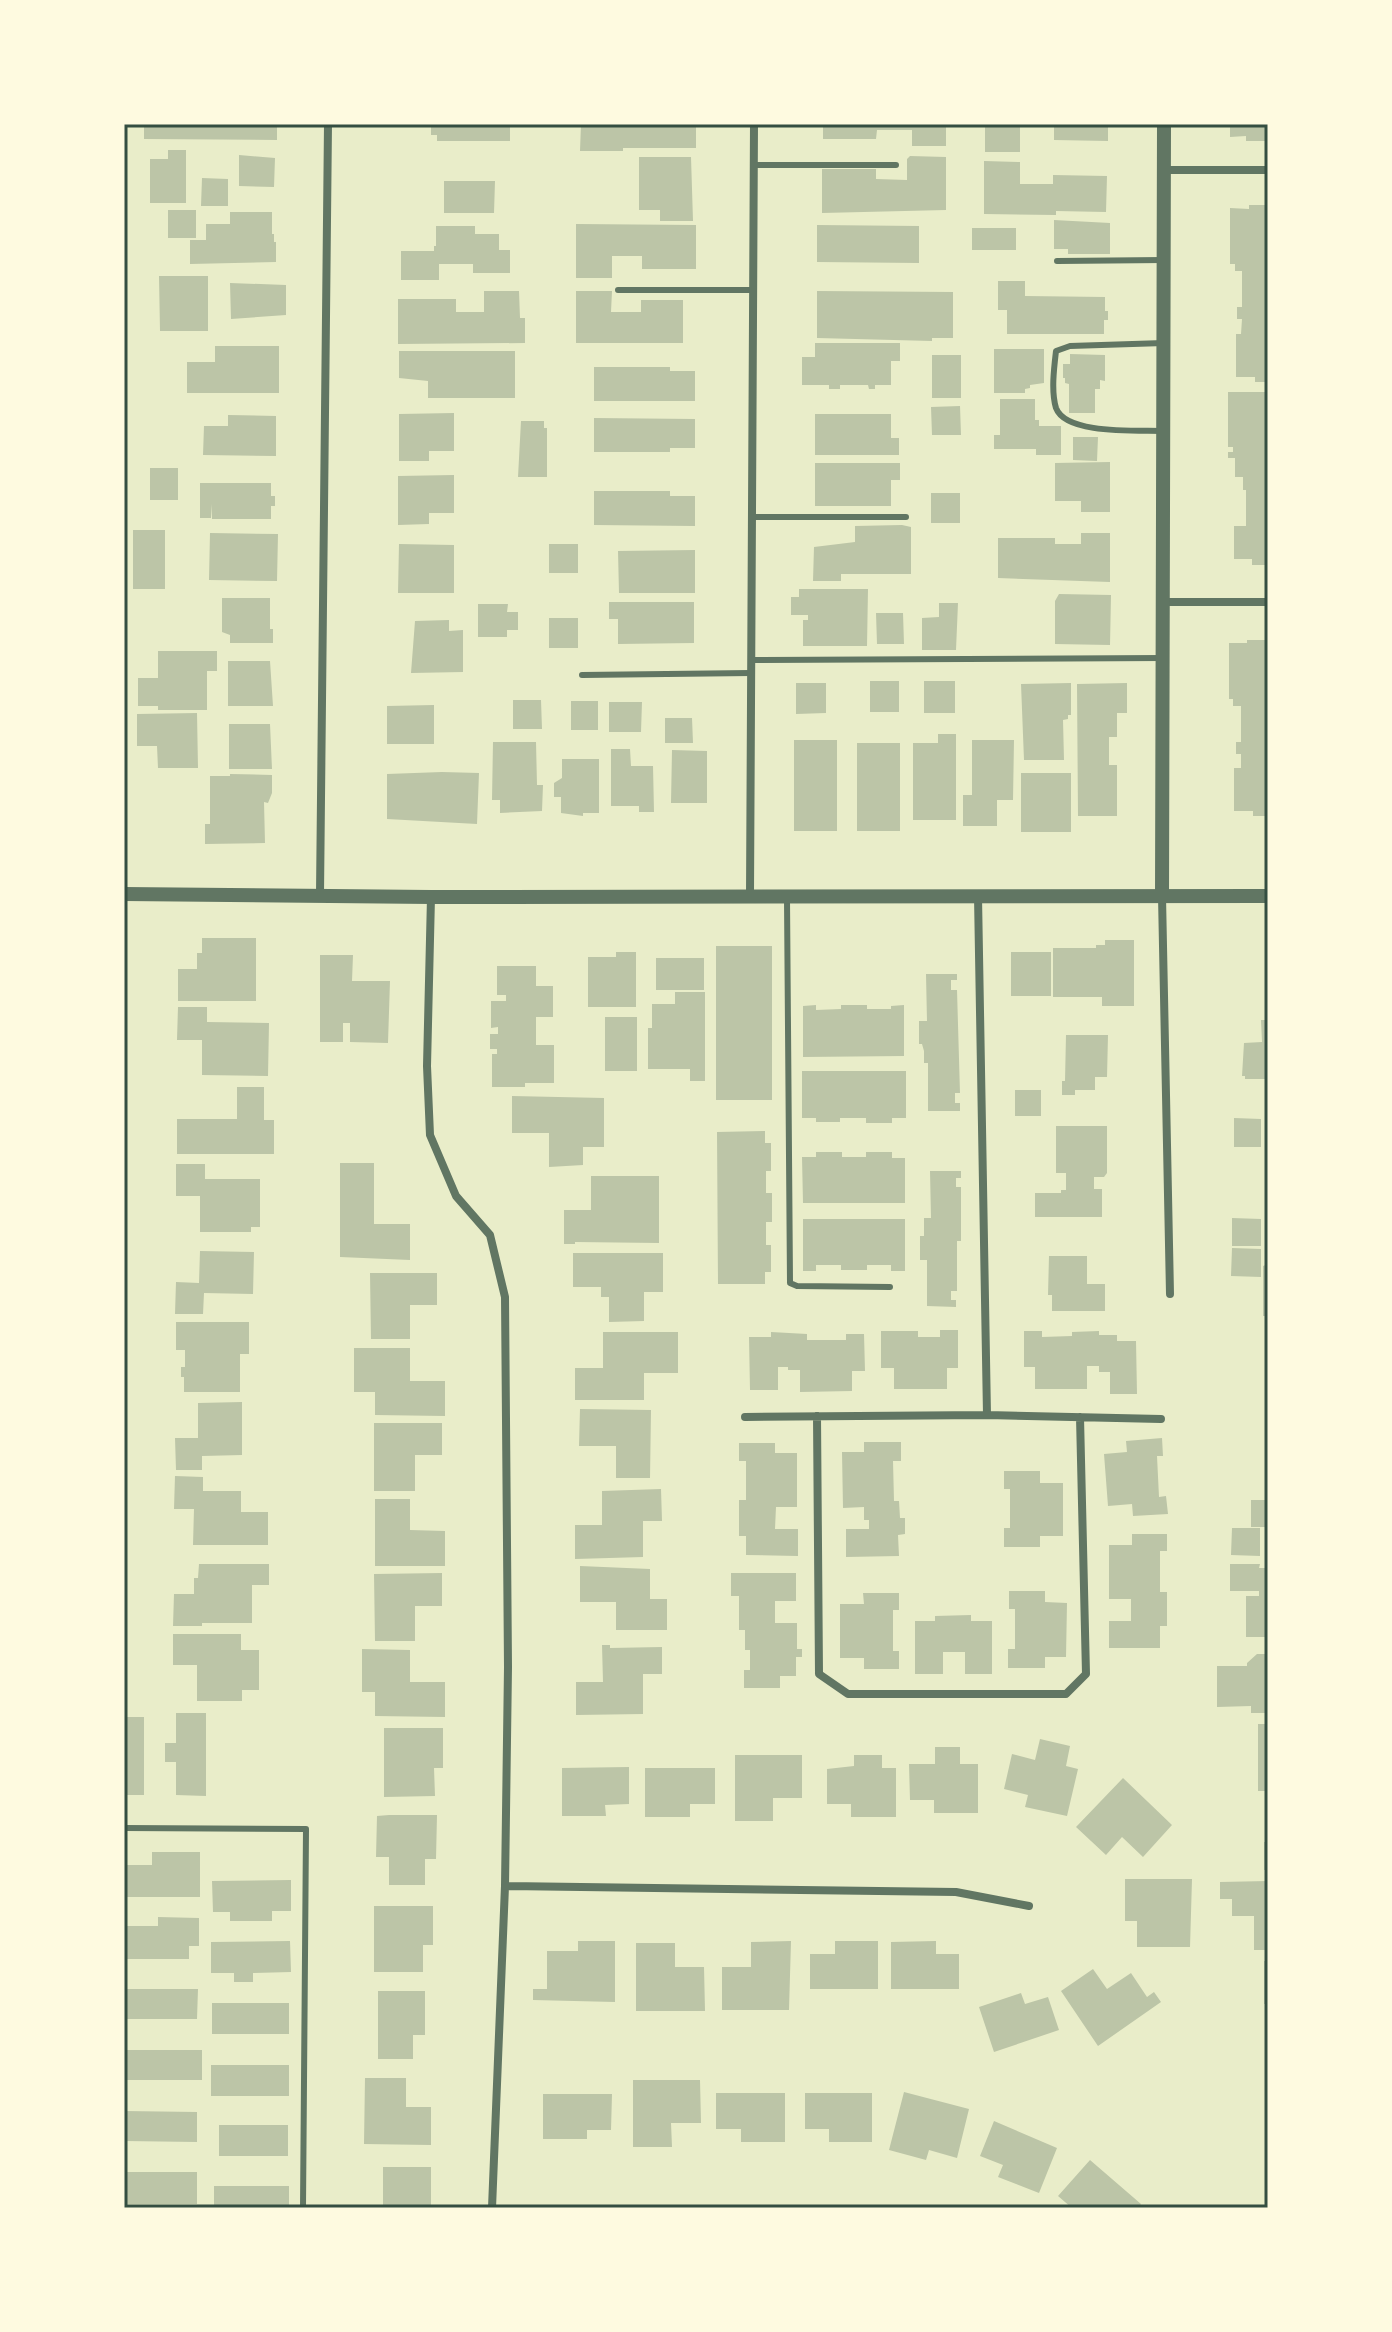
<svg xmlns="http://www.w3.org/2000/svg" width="1392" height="2332" font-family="'Zilla Slab',serif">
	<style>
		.building { fill: #bcc5a7 }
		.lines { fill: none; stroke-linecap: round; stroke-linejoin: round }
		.service { stroke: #617663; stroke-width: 6 }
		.minor { stroke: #617663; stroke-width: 8 }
		.tertiary { stroke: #617663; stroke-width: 14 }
		.neatline { fill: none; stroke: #344e41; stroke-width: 3 }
	</style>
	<rect width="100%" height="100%" fill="#e9edc9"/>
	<path class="building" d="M144,124h133v16l-133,-1z
		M431,124h79v17h-73v-6h-6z
		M581,124h115v24h-73v3h-43z
		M823,124h123v22h-34v-16h-35l-1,9h-53z
		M985,124h35v28h-35z
		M1054,124h54v17l-54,-1z
		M1230,124h38v17h-22v-5l-16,1z
		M168,150h18v53h-36v-44h18z
		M239,155l36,3 -1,29 -35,-1z
		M910,156l36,1v53l-124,3v-44h54v10l31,1v-21z
		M639,157h52l2,64h-33v-11h-21z
		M984,161l36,1v22h33v-9l54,1 -1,36 -50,-1v4l-72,-1z
		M202,178l26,1v27h-27z
		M444,181h51l-1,32h-50z
		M1249,205h19v177h-13v-5h-19v-43h5l1,-15h-5v-12h5v-36h-7v-7h-5v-56l19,1z
		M168,210h28v28h-28z
		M230,212h42v22h2v8h2v20l-86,2v-24h16v-16h24z
		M1054,220l56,3v31h-42v-5h-14z
		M576,224l120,1v44h-54v-13h-30v22h-36z
		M817,225l102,1v37l-102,-1z
		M436,226h39v8h24v16h11v23h-37v-9h-34v16h-38v-29h33v-5h2z
		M972,228h44v22h-44z
		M159,276h49v55h-48z
		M998,281h27v15l80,1v14h3v9h-4v14h-97v-24h-9z
		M230,283l56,2v30l-55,4z
		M484,291h35l1,27h5v25l-127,1v-45h58v13h28z
		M576,291h36l-1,21h30v-12h42v43h-107z
		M817,291l136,1v46h-21v3l-115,-3z
		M815,343h85v18h-9v24h-16v4h-6l-1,-4h-28v4h-11v-4h-27v-28h13z
		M215,346h64v47h-92v-31h28z
		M994,349h50v34l-14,2v3l-5,1v4h-31z
		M399,351h116v47h-87v-17l-29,-3z
		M1070,354l35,1v26l-5,-1v9h-5v24h-26v-29l-4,-1v-5h-2v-14h7z
		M932,355h29v43h-29z
		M594,367h76v4h25v30h-101z
		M1228,392h40v173h-16v-6h-18v-33h12v-36h-3v-13h-8v-19h-7v-6h5v-5h-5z
		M1000,399h35v21h4v6h22v29h-25v-6h-42v-14h6z
		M960,406l1,29h-29l-1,-28z
		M454,413v38h-25v10h-30v-47z
		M815,414h76v24h8v17h-84z
		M228,415l48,1v40l-73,-1 1,-29h24z
		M594,418l101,1v29h-25v4h-76z
		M521,421h23v7h3v49h-29z
		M1073,437h25l-1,24 -24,-1z
		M1110,462v50h-29v-11h-26v-38z
		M815,463h85v17h-9v26h-76z
		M150,468h28v32h-28z
		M454,475v38h-25v11l-31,1v-49z
		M200,483h71v13h4v10h-4v13h-59v-15l-1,14h-11z
		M594,491h76v5h25v30l-101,-1z
		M931,493h29v30h-29z
		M902,525l9,2v47h-70v7h-28l1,-34 41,-5v-16z
		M133,530h32v59h-32z
		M210,533l68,1 -1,47 -68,-1z
		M1081,533h29v49l-112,-4v-40h57v6h26z
		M399,544l55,1v48h-56z
		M549,544h29v29h-29z
		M695,550v43h-76l-1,-42z
		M799,589h69l-1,57h-64v-26h5v-5h-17v-18h8z
		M1059,594l52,1 -1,50 -55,-1v-43z
		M222,598h48v31h3v14h-43v-8l-8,-3z
		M609,602h85v41l-76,1v-25h-9z
		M939,603h19l-2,47h-34v-32l17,-1z
		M478,604h30l-1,8h11v18h-11v7h-29z
		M876,613h27l1,31h-27z
		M549,618h29v30h-29z
		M449,620v11l14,-1v42l-52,1 4,-52z
		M1247,640h21v176h-15v-5h-19v-43h7v-14h-5v-12h5v-36h-8v-7h-4v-56h18z
		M158,651h59v20h-10v39h-49v-4h-20v-28h20z
		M228,661h42l3,45h-45z
		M870,681h29v31h-29z
		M924,681h31v32h-31z
		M796,683h30v30l-30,1z
		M1071,683v32h-3v4l-5,1 1,40h-40l-3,-76z
		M1127,683v30h-10v24h-8v28h8v51h-39l-1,-132z
		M513,700h28l1,29h-29z
		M571,701h27v29h-27z
		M609,702h33l-1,30h-32z
		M434,705v39h-47v-38z
		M197,713l1,55h-40l-1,-22h-20v-32z
		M665,718h27l1,25h-28z
		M229,724h41l2,45h-43z
		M938,734h18v86h-43v-77h25z
		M794,740h43v91h-43z
		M972,740h42l-1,60h-16v26h-34v-31h9z
		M493,742h43l1,43h6l-1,26 -42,2v-13h-8z
		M857,743h43v88h-43z
		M611,749h19l1,17h22l1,46h-15v-6h-28z
		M672,750l35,1v52h-36z
		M562,759h37v54h-16v3l-22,-3v-16h-7v-14l8,-5z
		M442,772l37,1 -2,51 -90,-5v-45z
		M1021,773h50v59h-50z
		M230,774l42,1v18l-4,10 -4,-1 1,41 -60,1v-20h5v-48h20z
		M202,938h54v63h-78v-32h19v-16h5z
		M1105,940h29v66h-32v-9h-49v-49h43v-3h9z
		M716,946h56v154h-56z
		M616,952h20v55h-48v-50h28z
		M1011,952h40v44h-40z
		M320,955h33l-1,26h38l-2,62 -38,-1v-19h-7v19h-23z
		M656,958h48v32h-48z
		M497,966h39v20h17v31h-17v28h18v38h-29v4h-33v-33h5v-5h-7v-15h8v-7l-7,1v-27h15v-6h-9z
		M926,974h31v6h-6v10h6l3,103h-5v10h5v8h-32v-48h-4v-12l-2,-7h-3v-23h8z
		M675,992h30v89h-15v-12h-42v-41h4v-24h23z
		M816,1005v5l25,-1v-4h26v4h24v-3l13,-1v51l-101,1v-51z
		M178,1007h29v15l62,1 -1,53 -66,-1v-35h-25z
		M605,1017h32v54h-32z
		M1261,1020h7v59h-23v-3h-3l2,-33 18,-1z
		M1066,1035h42l-1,42h-12v13h-20v5h-13v-14h3z
		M802,1071h104v47h-14v5h-26v-5h-26v4h-24v-4h-14z
		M237,1087h27v33h10v34h-97v-35h60z
		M1015,1090h26v26h-26z
		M512,1096l92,2v49h-21v18l-34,2v-34h-37z
		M1234,1118l27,1v28h-27z
		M1056,1126h51v47l-3,4h-10v12h8v28h-67v-24h26v-3h5v-17h-10z
		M765,1131v12h6v28h-5v22h6v29h-6v23h5v27h-6v12h-47l-1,-152z
		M816,1152h26v5h24v-5h26v6h13v45h-102l-1,-46h14z
		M340,1163h34v61h36v36l-70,-3z
		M176,1164h29v15h55v48h-9v5h-51v-36h-24z
		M930,1171h31v7h-5v9h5v54h-4v50h-6v9h5v7l-29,-1v-46h-7v-24h4v-18h7z
		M591,1176h68v67l-84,-1v2h-11v-34h27z
		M1232,1218l29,1v27h-29z
		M803,1219h102v52h-14v-6h-24v5h-26v-5h-25v6h-13z
		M1232,1248l29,1v28l-30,-1z
		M200,1251l54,1 -1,42 -49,-1 -1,21h-28l1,-32 23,1z
		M573,1253h90v39h-19v29l-35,1v-25h-8v-10h-28z
		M1049,1256h38v28h18v27h-53v-16h-4z
		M1268,1264v52h-5v-50z
		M370,1273h67v32h-27v34h-39z
		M176,1322h73v32h-9v38h-56v-15h-3v-10h4v-17h-9z
		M940,1330h18v38h-11v21h-53v-21h-13v-37h37v6h22z
		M1024,1331h18v6l30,-1v-4l27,-1v4h18v6h19l1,53h-27v-22h-11v-6h-12v23h-52v-22h-11z
		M603,1332h75v41h-34v27h-69v-32h28z
		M771,1332l36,2v6h39v-6h18l1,37h-13v20l-52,1v-22h-12v-3h-10v23h-28l-1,-53h22z
		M354,1348h56v33h35v35l-70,-1v-23h-21z
		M242,1402v53l-40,1v14h-26l-1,-32h23v-35z
		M580,1409l71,1 -1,68h-34v-32h-37z
		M374,1423h68v32h-27v36h-41z
		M1162,1438l1,18h-6l2,41 7,-1 2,18 -35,2 -1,-12 -24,2 -4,-52 23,-2 -1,-11z
		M864,1442h37v19h-8l1,40h5l1,17h5v16l-7,1 1,21 -53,1v-28h23v-9h-5v-13l-21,1 -1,-56h22z
		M739,1443h36v10h22v54h-21l-1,22h23v27l-52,-1v-19h-7v-36h7v-39h-7z
		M1004,1471h36v12h23v53h-23v11h-36v-19h6v-39h-6z
		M175,1476l28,1v14h38v21h27v33h-75l1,-36h-20z
		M661,1489l1,32h-19v36l-68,2v-34h27v-34z
		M375,1499h35v31l35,1v35h-70z
		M1251,1500h17v27h-17z
		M1232,1528h28v28l-29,-1z
		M1132,1534h35v17h-7v41h7v34h-7v22h-51v-27h22v-22h-22v-54h23z
		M199,1564h70v21h-17v38h-50v3h-29l1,-32h20v-16h4z
		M1230,1564h30l-1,4h9v69h-22v-41h13v-5h-29z
		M580,1566l70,3v30h17v31h-51v-28h-36z
		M442,1573v33h-27v35h-40l-1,-67z
		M731,1573h65v28h-21v22h22v26h5v8h-6v19h-16v12h-36v-18h6v-20h-5v-20h-6v-34h-8z
		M1009,1591h36v11l22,1 -1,54h-21v11h-37v-19h7v-40h-6z
		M863,1593h36v17h-6v41h6v18h-35v-11h-24v-54h24z
		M971,1615v6h21v53h-27v-22h-22v22h-28v-53h20v-5z
		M173,1634h68v16h18v40h-17v11h-45v-36h-24z
		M602,1645h8v3l52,-1v27h-19v40l-67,1v-33h27z
		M362,1649l48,1v32h35v35l-70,-1v-24h-13z
		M1257,1654h11v59h-17v-7l-34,1v-41h30v-3z
		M176,1713h30v83l-30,-1v-33h-11v-19h11z
		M124,1717h20v78h-20z
		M1258,1724h10v67h-10z
		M384,1728h59v40h-9l1,28 -51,1z
		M1040,1739l30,7 -4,20 12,3 -11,47 -42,-9 3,-12 -24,-6 8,-35 23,6z
		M935,1747h25v17h18v49h-44v-13h-24l-1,-36h26z
		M735,1755h67v43h-29v23h-38z
		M854,1755h28v13h14v49h-45v-13h-24v-35l27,-3z
		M629,1767v37l-24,1 1,11h-44v-48z
		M645,1768h70v36h-25v13h-45z
		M1123,1778l49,47 -29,32 -21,-20 -16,18 -30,-28z
		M389,1815h48l-1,44h-11v26h-36v-28h-13l1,-41z
		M1264,1842h4v28h-4z
		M152,1852h48v45h-76v-32h28z
		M1125,1879h67l-2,68h-53v-26h-12z
		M291,1880v31h-19v10h-42v-9h-17l-1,-31z
		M1268,1881v69h-14v-34h-22v-17h-12v-17z
		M374,1906h59v39h-10v27h-49z
		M158,1917l41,1v28h-10v13h-65v-33h34z
		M290,1941l1,31 -38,1v9h-19v-9h-23v-31z
		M578,1941h37v61l-82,-2v-11h14v-38h31z
		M791,1941l-2,69h-67v-43h29v-25z
		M835,1941h43v48h-68v-35h25z
		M936,1941v13h23v35h-68v-47z
		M636,1943h39v24h29l1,44h-69z
		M1264,1961h4v43h-4z
		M1093,1969l14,20 24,-16 16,24 7,-5 7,10 -63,44 -37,-55z
		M124,1989h74l-1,30h-73z
		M378,1991h47v44h-12v24h-35z
		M1021,1993l4,11 23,-7 11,33 -65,22 -15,-45z
		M212,2003h77v31h-77z
		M124,2050h78v30h-78z
		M211,2065h78v31h-78z
		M365,2078h41v29h25v38l-67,-1z
		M633,2080h67l1,43h-30l1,24h-39z
		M904,2092l65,17 -12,49 -28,-8 -3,10 -37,-10z
		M716,2093h69v49h-44v-13h-25z
		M805,2093h67v49h-43v-13h-24z
		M543,2094h69l-1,36h-24v9h-44z
		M124,2111l73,1v30l-73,-1z
		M994,2121l63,27 -18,45 -41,-16 5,-12 -23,-9z
		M219,2125h69v31h-69z
		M1090,2160l51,44 -3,4h-66l-14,-12z
		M383,2167h48v41h-48z
		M124,2172h73v32h-73z
		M214,2186h75v22h-75z"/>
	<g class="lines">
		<path class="service" d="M753,165h143
			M1057,261l107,-1
			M618,290h134
			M1163,431c-25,-1 -97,4 -107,-23 -5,-16 -2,-40 0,-57l14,-5 94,-3
			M752,517h154
			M751,660l412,-2
			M582,675l169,-2
			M787,899l3,384 7,3 93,1
			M124,1828l182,1 -3,379"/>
		<path class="minor" d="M1164,170h104
			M1163,602h105
			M320,894l8,-770
			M750,895l4,-771
			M978,896l9,519
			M1162,896l8,398
			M431,897l-4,169 3,69 26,61 34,39 15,62 3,370 -3,219 -13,322
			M817,1416l2,258 29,20h218l20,-20 -6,-257
			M745,1417l242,-2 174,4
			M505,1886l451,6 73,14"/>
		<path class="tertiary" d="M124,894l307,3 837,-1
			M1162,896l2,-772"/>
	</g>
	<rect width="1392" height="2332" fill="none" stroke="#fefae0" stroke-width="252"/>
	<rect x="126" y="126" width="1140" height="2080" class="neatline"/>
</svg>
